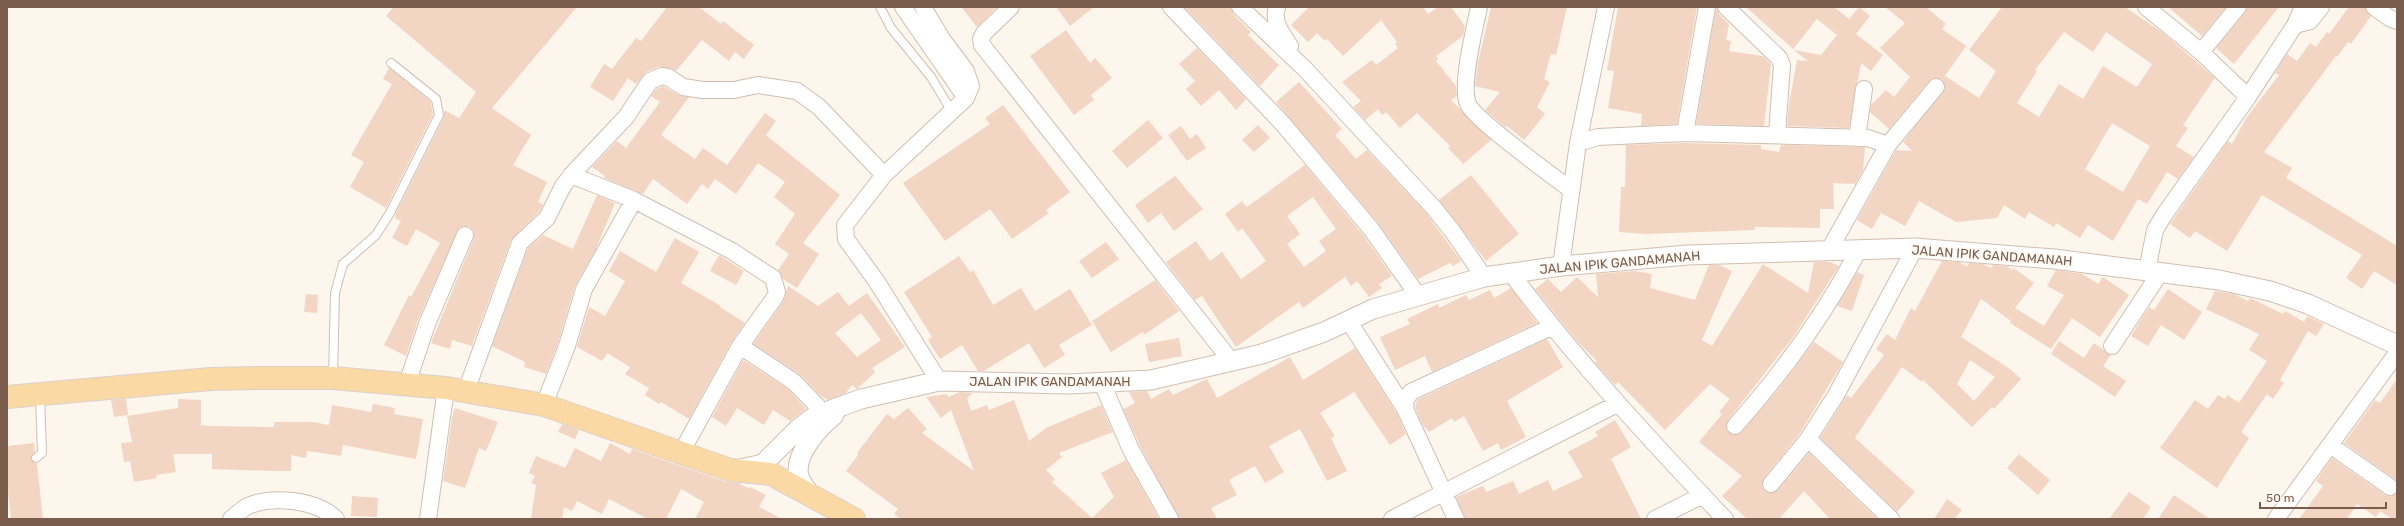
<svg xmlns="http://www.w3.org/2000/svg" width="2404" height="526" font-family="Rubik,sans-serif">
	<style>
		.building { fill: #f3d5c3; fill-rule: evenodd }
		.lines { fill: none; stroke-linecap: round; stroke-linejoin: round }
		.service-casing { stroke: #d1beb0; stroke-width: 10 }
		.minor-casing { stroke: #d1beb0; stroke-width: 18 }
		.tertiary-casing { stroke: #d1beb0; stroke-width: 21 }
		.primary-casing { stroke: #dad1cd; stroke-width: 24 }
		.service { stroke: #fff; stroke-width: 8 }
		.minor { stroke: #fff; stroke-width: 16 }
		.tertiary { stroke: #fff; stroke-width: 19 }
		.primary { stroke: #fbd9a5; stroke-width: 22 }
		.labels { text-anchor: middle; stroke-width: 3.5; stroke-linejoin: round; paint-order: stroke }
		.street-label { font-size: 13px; fill: #7a5c4d; stroke: #fffaf3 }
	</style>
	<rect width="100%" height="100%" fill="#fdf6ec"/>
	<path class="building" d="M393,7h184l-85,101 39,27 -18,30 34,17 -9,20 5,2 -4,8 -28,28 -39,106 -20,-6 -2,9 -19,-6 43,-105 -1,-8 -4,-4 -10,2 -41,92 -12,36 -22,-11 25,-50 2,2 29,-54 -24,-14 -9,17 -15,-8 9,-17 -6,-3 1,-5 48,-96v-7l15,8 17,-26 -90,-76z
		M667,7h32l22,17 2,-3 31,24 -10,14 -9,-7 -6,9 -27,-21 -26,31 -6,-3 -12,-1 -12,5 -10,12 -8,-6 -15,23 -23,-14 14,-23 8,5 24,-31 5,3z
		M961,7h36l-20,20z
		M1056,7h38l-24,19z
		M1184,7h47l2,7 18,18 -3,3 31,30 -19,21z
		M1309,7h114l5,7 10,-7h13l14,19 -2,10 -27,20 2,3 -2,2 20,25 1,10 -6,4 40,40 -28,24 -15,-16 2,-2 -33,-33 -17,15 -14,-16 -4,3 -4,-6 -13,11 -12,-13 8,-6 -19,-19 30,-22 4,5 22,-17 -3,-4 2,-2 -16,-22 -38,36 -16,-17 -2,2 -8,-8 -9,9 -17,-17z
		M1491,7h76l-11,48 -5,-1 -7,25 6,3 -13,25 8,7 -21,26 -17,-14 -2,1 -20,-17 15,-18 -25,-6 3,-23z
		M1618,7h79l-20,117 -36,2 1,-12 -34,-6 6,-37 -7,-1z
		M1716,7l3,7 10,10 -3,16 5,1 -2,10 34,5 8,8 -7,62 -68,-2z
		M1746,7h88l15,12 10,-12 11,9 -14,18 27,21 -12,16 -10,-8 -12,65 -62,-2 2,-22 8,-44 11,1 -14,-11 27,5 16,-20 -20,-16 -24,30z
		M1885,7h41l20,17 -4,5 24,17 -21,30 34,22 17,-27 -27,-21 33,-43h123l38,26 52,45 -32,47 5,3 -12,18 18,11 -16,22 -11,-7 -20,32 -9,-5 -25,42 -25,-16 -8,13 -24,-15 -2,4 -25,-15 -4,7 -21,-14 -7,13 -41,4 -37,-21 -14,25 -24,-13 -9,16 -15,-9 39,-70 16,1 -9,-9 42,-54 -3,-9 -9,-1 -4,3 -40,48 -19,-17 1,-7 15,-15 8,7 16,-20 -30,-29 25,-25zM2064,32l29,20 13,-20 46,32 -15,23 -34,-21 -20,33 -24,-15 -20,33 -22,-14 20,-32 -2,-1zM2112,123l38,23 -27,46 -38,-23z
		M2168,7h58l-24,29z
		M2247,7h32l-45,57 -18,-16 29,-35z
		M2349,7h16l6,9 -20,28 -3,-2 -11,15 -1,-1 -72,96 28,16 -6,10 111,68v39l-23,-14 -12,18 -16,-11 16,-23 -100,-60 -35,56 -32,-20 -5,7 -20,-14 58,-83 4,3 15,-27 32,-42 -4,-2 12,-19 10,7 13,-18 6,4 11,-15 2,2z
		M1066,30l24,33 5,-5 17,20 -21,17 3,5 -20,15 -44,-59z
		M1197,48l49,51 -10,11 -17,-20 -18,16 -15,-17 9,-8 -16,-17z
		M389,68l42,34 2,12 -47,94 -36,-21 14,-25 -13,-7 41,-71 -9,-5z
		M1299,82l43,47 -7,6 21,24 11,-9 59,63 35,48 -8,5 -3,-3 -32,16 -40,-56 -102,-121z
		M663,86l15,9 11,2 -28,38 34,24 8,-11 24,17 38,-52 11,8 -10,14 74,60 -37,48 16,11 -22,34 -14,-9 -5,-9 11,-16 -14,-10 20,-30 -21,-17 11,-15 -27,-19 -22,31 -21,-15 -7,10 -6,-5 -15,20 -34,-25 -10,15 -39,-16 1,-2 -13,-9 25,-26 9,7 34,-46 -9,-6 5,-7z
		M1003,105l67,87 -24,18 3,3 -37,26 -22,-30 -45,32 -42,-58 87,-59 -5,-6z
		M1148,120l15,18 -36,30 -15,-17z
		M1258,125l12,13 -16,14 -12,-12z
		M1181,126l9,13 7,-5 9,14 -19,13 -19,-26z
		M1685,143l76,2v4l18,3 2,-7 84,2 -2,23 -8,14 -22,-1 1,26h-14v19l-65,-1v3l-109,4 -27,-2 2,-45h4l1,-42z
		M1305,165l58,70 29,41 -13,8 3,4 -13,9 -12,-16 -6,5 -6,-9 -42,31 -4,-6 -63,45 -34,-51 -7,4 -29,-38 30,-21 14,20 12,-9 19,27 25,-18 -24,-33 -4,4 -13,-18 17,-13 5,6zM1313,197l23,32 -17,12 7,10 -22,16 -17,-23 13,-10 -13,-18z
		M1471,175l48,59 -33,27 -47,-61z
		M1175,176l28,33 -29,22 -13,-18 -13,10 -13,-18z
		M597,195l18,8 -20,48 -20,35 -17,57 -12,31 -22,-7 1,-5 -33,-16 36,-98 15,-13 30,14z
		M675,238l24,14 -18,31 40,23 -1,1 25,16 -13,18 -43,78 -28,-17 -2,2 -14,-9 4,-7 -24,-14 5,-7 -23,-14 -5,8 -25,-14 12,-40 16,9 20,-35 -16,-10 11,-20 36,21z
		M1106,242l13,17 -27,19 -13,-17z
		M719,255l25,16 -8,14 -26,-14z
		M959,256l11,16 3,-2 20,35 28,-17 14,23 35,-22 22,36 -33,20 6,10 -21,13 -15,-25 -45,28h-6l-16,-26 -22,14 -12,-19 4,-3 -28,-45z
		M1942,261l17,1 8,5 2,-4 14,1 8,4 2,-3 14,1 5,4 2,-2 20,15 -19,25 29,18 20,-31 -17,-9 9,-16 26,4 16,10 5,-7 26,18 -29,42 -28,-19 -21,31 -41,-26 1,-2 -30,-22 -20,38 49,32 11,10 -27,30 -2,-2 -20,20 -49,-47 -1,2 -20,-15 -47,71 60,54 -18,20 -77,-74 27,-43 4,3 33,-43 -8,-6 11,-15 8,6 16,-32 4,3zM1970,360l25,17 -21,24 -17,-17z
		M1814,262h16l9,4 -45,70 -66,84 -2,9 7,6 9,-3 35,-41 37,-49 29,20 -43,71 -36,45 -2,9 7,6 9,-3 31,-37 68,66h-47l-26,-28 -25,28h-32l-25,-23 20,-20 -43,-34 23,-28 -3,-2 11,-13 -20,-15 -45,46 -47,-48 -3,3 -20,-22 2,-2 -20,-20 -42,-52 13,-10 13,13 16,-15 21,20 -2,-23 39,-3 17,3 -2,14 45,12 14,-35h10l13,6 -30,69 10,6 51,-82 45,29z
		M1857,272l7,3 -12,36 -15,-5z
		M1155,280l24,31 -35,24 -1,-3 -32,20 -19,-31z
		M788,286l30,20 20,-14 11,14 18,-13 38,54 -33,21 3,4 -18,17 -5,-4 -6,8 -18,7 -7,-4 -22,-22 -46,-30 30,-42zM861,313l20,27 -24,17 -22,-24z
		M1511,288l26,35 -105,49 -7,-16 -30,14 -15,-33 30,-13 -3,-5 31,-15 1,4 27,-13 3,5 21,-10 4,8z
		M2168,289l34,23 -18,28 -23,-15 -13,21 -17,-10 18,-29 5,3z
		M2215,291l19,3 14,7 2,-3 33,16 2,-3 19,11 3,-6 17,8 -8,12 -8,-5 -28,49 4,3 -11,16 -6,-5 -26,38 8,6 -32,50 -57,-40 35,-48 13,9 10,-14 7,4 2,-4 12,8 28,-42 -18,-11 10,-16 -53,-25z
		M306,294l12,1 -1,18 -13,-1z
		M1179,338l3,18 -33,6 -4,-18z
		M1547,339l16,28 -56,34 19,36 -25,13 -3,-7 -15,8 -19,-35 -10,6 -2,-4 -23,14 -7,-8 -7,-17 2,-7z
		M2059,341l25,17 10,-15 17,12 -8,11 23,15 -11,16 -64,-43z
		M1355,348l42,66 9,20 -16,11 -36,-53 -34,21 15,23 -4,2 16,33 -20,10 -27,-52 -31,17 15,26 -19,11 -10,-17 -26,14 8,15 -26,13 6,11h-38l-39,-73 -17,-37 12,-6 -6,-11 18,-1 4,8 18,-10 4,6 34,-16 10,19 73,-41 13,23z
		M743,360l45,29 18,20 -16,12 -17,-11 -9,15 -27,-17 -11,18 -14,-9z
		M2397,379v102l-53,-38 31,-43 5,3z
		M960,392l13,1 -6,5 4,13 16,-6 2,5 25,-10 15,41 17,-13 55,-23 12,27 -54,21 3,4 -16,13 9,9 -3,3 40,36 22,-21 -13,-24 25,-13 33,59h-258l-7,-5 4,-5 -52,-38 12,-16 -1,-2 30,-39 7,5 14,-11 19,21 -5,4 52,38 -23,-61 -10,8 -15,-21 21,-3 1,3z
		M126,399l2,16 -14,2 -3,-17z
		M178,399l23,1v25l10,1 63,1v-5h39l16,3 3,-20 39,7 2,-8 22,4 -1,6 29,5 -7,40 -73,-14 -2,11 -34,-5 -1,7 -15,-3v16h-17l-62,-2v-15h-39l3,18 -20,3 1,3 -23,4 -4,-21 -6,1 -3,-19 11,-1 -5,-26 51,-8z
		M455,408l43,14 -12,29 -7,-3 -14,40 -22,-7 9,-63z
		M1615,420l16,27 -20,12 30,60h-176l-9,-22 27,-11 3,6 27,-11 6,13 29,-14 5,11 30,-14 -15,-25 30,-16 -3,-4z
		M562,424l17,6 -4,9 -17,-7z
		M34,443l1,9 -4,7 6,4 6,56h-32l-4,-37v-36z
		M610,443l20,11 2,-5 94,33 13,1 10,6 1,-2 16,8 -7,12 23,12h-87l9,-17 -23,-13 -15,30h-18l-39,-20 -7,15 -25,-13 -5,10 -8,-4 -2,12h-31l5,-34 -5,-2 4,-7 -6,-3 7,-17 29,12 10,-20 26,13z
		M2019,454l31,26 -12,15 -31,-27z
		M2332,458l53,37 5,1 7,-3v26h-5l-12,-8 -4,6 -19,-13 -10,15h-48l24,-33 -7,-5z
		M2129,492l22,15 -8,12h-34z
		M2174,495l36,24h-52z
		M352,496l26,2 -1,19 -26,-1z
		M1947,499l15,11 -8,9h-20z"/>
	<g class="lines">
		<defs>
			<path id="service" d="M880,7l11,21 40,49 20,33
				M333,377l2,-84 8,-29 33,-29 14,-22 49,-98 -3,-16 -45,-36
				M36,458l6,-5 -2,-57"/>
			<path id="minor" d="M903,7l63,91
				M923,7l19,32 24,32 5,15 -5,12 -82,77 -39,50 1,14 31,43 62,99
				M1011,7l-27,26 -3,6 1,6 250,317
				M1171,7l112,117 88,105 48,68
				M1240,7l65,62 128,138 20,25 31,45
				M1277,7c-5,16 5,26 13,39
				M1479,7c-4,21 -19,78 -11,97 6,15 85,72 103,86
				M1726,7l53,51 3,7 -5,69
				M2146,7l55,45 47,45
				M2374,7l17,12 6,2
				M2295,25l15,-4 11,-14
				M2201,52l37,-45
				M1685,133l22,-126
				M1857,138l7,-49
				M1578,143l20,-6 87,-4 183,5 20,7 -60,107
				M1888,145l48,-58
				M571,175l63,25 98,51 41,27 4,14 -2,5 -35,49 -58,105
				M1561,266l17,-123 28,-136
				M2147,271l8,-41 9,-15 84,-118 47,-72 8,-18
				M1510,272c66,88 140,168 215,247
				M1348,320l57,89 51,110
				M740,346l54,36 36,37
				M2112,346l48,-73
				M1102,383l29,67 39,69
				M407,384l20,-60 38,-89
				M466,391l54,-148 27,-25 16,-32 12,-15 51,-54 24,-36 12,-5 6,1 15,10 20,3h31l24,-5 39,6 22,16 65,68
				M544,405l23,-59 17,-57 50,-89
				M1405,409l1,-10 5,-7 140,-65
				M1735,426c48,-54 90,-112 123,-175
				M1808,439l83,80
				M2330,445l60,42
				M1771,484l37,-45 28,-44 79,-147
				M231,519c5,-4 11,-10 17,-13 25,-11 69,-6 88,13
				M428,519l18,-131
				M1392,519l225,-115
				M1655,519l48,-24
				M2276,519l121,-166"/>
			<path id="tertiary" d="M741,469l22,-5 35,-35 17,-13 46,-17 78,-18 129,3 83,-4 111,-26 62,-22 49,-23 111,-32 77,-11 127,-11 227,-7 139,11 165,21 51,11 38,13 89,41
				M813,498c-5,-7 -11,-13 -14,-21 -6,-22 20,-50 35,-62"/>
			<path id="primary" d="M7,397l204,-18 45,-1h77l113,10 98,17 186,65 41,4 83,45"/>
		</defs>
		<use href="#service" class="service-casing"/>
		<use href="#minor" class="minor-casing"/>
		<use href="#tertiary" class="tertiary-casing"/>
		<use href="#primary" class="primary-casing"/>
		<use href="#service" class="service"/>
		<use href="#minor" class="minor"/>
		<use href="#tertiary" class="tertiary"/>
		<use href="#primary" class="primary"/>
	</g>
	<g class="labels">
		<g class="street-label">
			<text transform="translate(1992 255) rotate(4)" y="5">JALAN IPIK GANDAMANAH</text>
			<text transform="translate(1620 262) rotate(-5)" y="5">JALAN IPIK GANDAMANAH</text>
			<text x="1050" y="386">JALAN IPIK GANDAMANAH</text>
		</g>
	</g>
	<rect width="2404" height="526" fill="none" stroke="#7a5c4d" stroke-width="16"/>
	<path d="M2260 502v6h126v-6" fill="none" stroke="#7a5c4d" stroke-width="2"/>
	<text x="2266" y="502" font-size="12" fill="#7a5c4d" stroke="#fffaf3" stroke-width="3" paint-order="stroke">50 m</text>
</svg>
